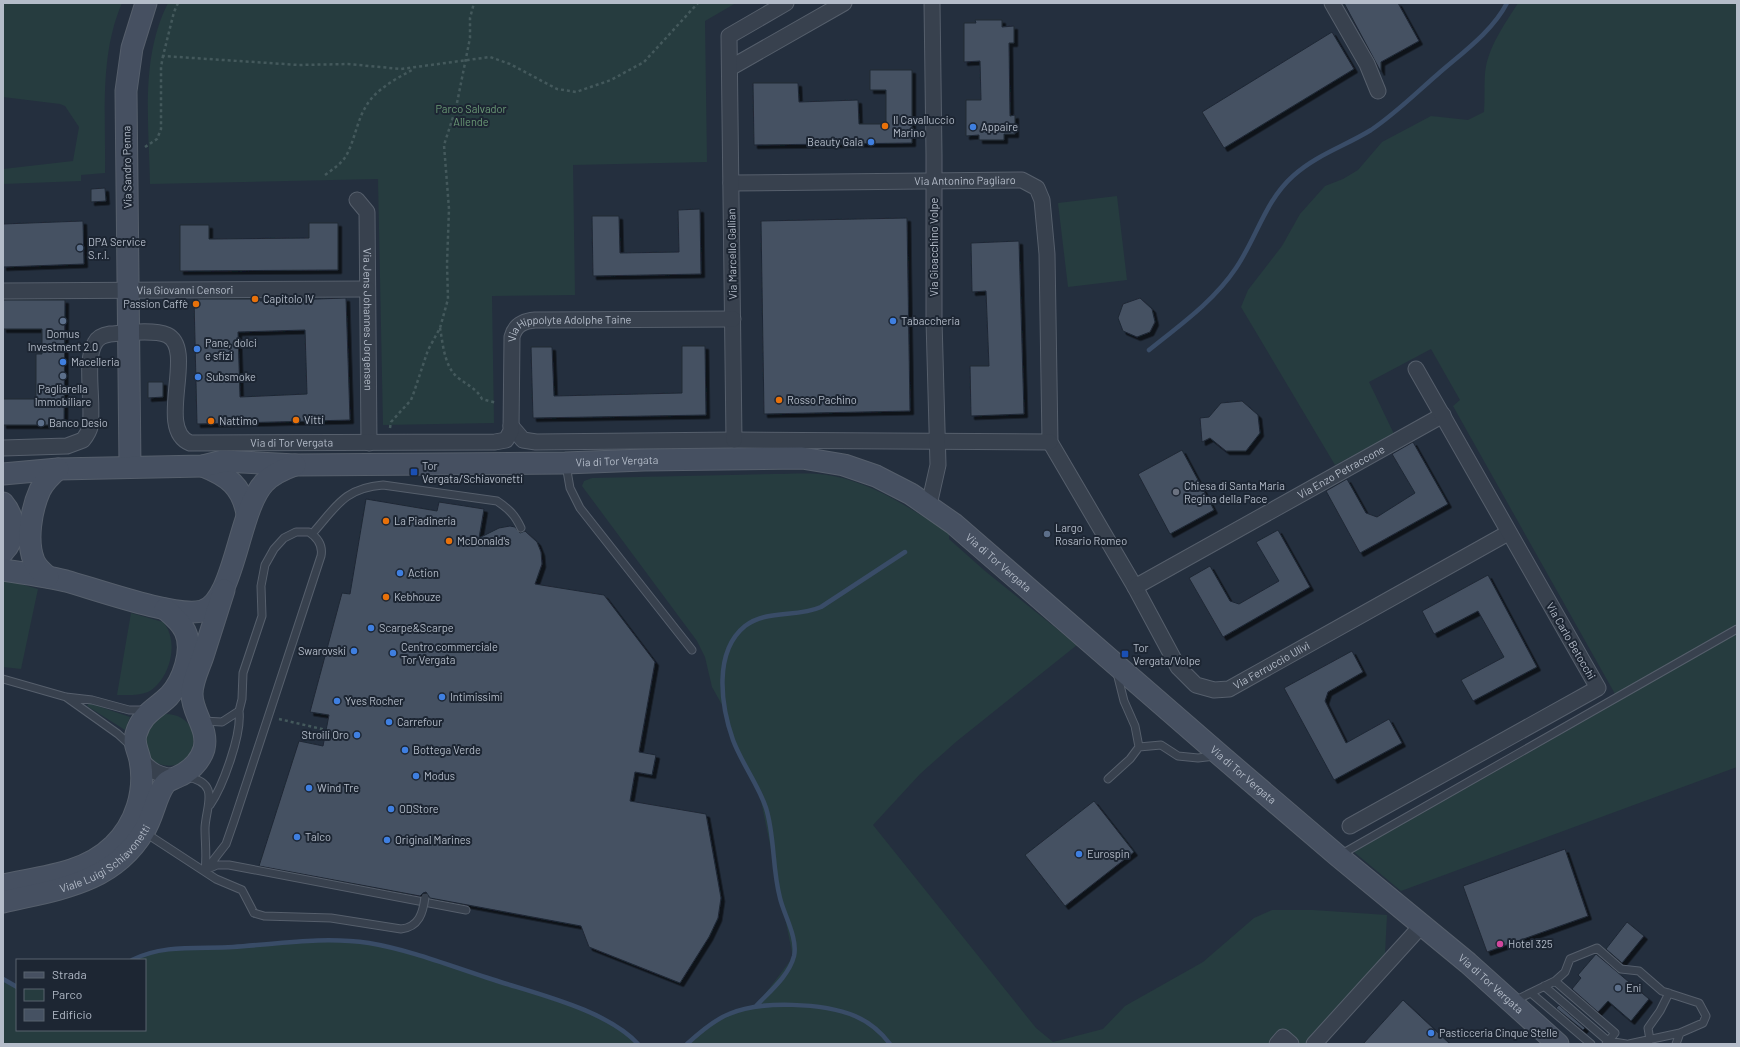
<svg xmlns="http://www.w3.org/2000/svg" width="1740" height="1047" font-family="Barlow,sans-serif">
	<style>
		.green { fill: #263c3f }
		.lines { fill: none; stroke-linecap: round; stroke-linejoin: round }
		.stream { stroke: #394c67; stroke-width: 4.5 }
		.building { fill: #455162; stroke: #1f2835; fill-rule: evenodd; filter: url(#shadow) }
		.lane-casing { stroke: #565f6c; stroke-width: 9 }
		.street-casing { stroke: #565f6c; stroke-width: 17 }
		.secondary-casing { stroke: #565f6c; stroke-width: 23 }
		.path { stroke: #44595c; stroke-width: 2.5; stroke-dasharray: 3 3; stroke-linecap: butt }
		.lane { stroke: #38414e; stroke-width: 7 }
		.street { stroke: #38414e; stroke-width: 15 }
		.secondary { stroke: #465061; stroke-width: 21 }
		.lane-bridge-casing { stroke: #565f6c; stroke-width: 9; stroke-linecap: butt }
		.lane-bridge { stroke: #38414e; stroke-width: 7 }
		.food-dot { fill: #e8710a; stroke: #1d2633; stroke-width: 1.5 }
		.shop-dot { fill: #3f7fe0; stroke: #1d2633; stroke-width: 1.5 }
		.service-dot { fill: #5c6f8a; stroke: #1d2633; stroke-width: 1.5 }
		.transit-dot { fill: #1a4fb4; stroke: #1d2633; stroke-width: 1.5 }
		.worship-dot { fill: #6b7280; stroke: #1d2633; stroke-width: 1.5 }
		.hotel-dot { fill: #d1479c; stroke: #1d2633; stroke-width: 1.5 }
		.labels { text-anchor: middle; stroke-width: 4; stroke-linejoin: round; paint-order: stroke }
		.park-label { font-size: 11px; fill: #6b9a76; stroke: #1d2633 }
		.poi-label { font-size: 11px; fill: #b4bcc9; stroke: #1d2633; text-anchor: start }
		.street-label { font-size: 11px; fill: #b4bcc9; stroke: #1d2633 }
	</style>
	<defs>
		<filter id="shadow"><feDropShadow dx="3.5" dy="3.5" stdDeviation="0" flood-color="#0009"/></filter>
	</defs>
	<rect width="100%" height="100%" fill="#242f3e"/>
	<path class="green" d="M3,3h119c-23,53 -16,114 -17,170l-24,2v6l-78,3v-15l70,-8 6,-34 -14,-21 -5,-2 -57,-7z
		M168,3h568l-31,18 2,141 -134,3 2,130 -83,1 2,127 -111,2 -5,-246 -228,5c-1,-60 -10,-126 18,-181z
		M1518,3h219v764l-336,124 -47,-39 265,-151 -166,-295 7,-6 -29,-51 -62,33 25,52 -59,31 -94,-158 7,-17 34,-44 18,-32 25,-28 18,-7 15,-9 24,-28 49,-26 37,4 16,-8c1,-13 0,-26 1,-38 2,-26 20,-50 33,-71z
		M1117,196l10,84 -59,7 -10,-84z
		M775,474c18,0 40,-2 58,2 43,8 81,35 116,57v6l36,32 92,74 -120,96 -37,33 -47,51 163,203 17,14 50,-13 22,-23 78,-44 51,-44 18,-8h41l74,5 -2,39 -72,90h-626l36,-27 33,-11 37,-49 -34,-166 -23,-44 -10,-35 -14,-25 -7,-30 -8,-16 -115,-155 2,-5 8,-3z
		M3,579l35,10 -17,80 -18,-2z
		M131,613l32,9c17,19 7,58 -15,70 -10,4 -21,3 -31,3z
		M89,703l41,14 -5,13 -38,-24z
		M166,714c43,2 31,59 -3,51 -4,-1 -11,-3 -13,-7 -4,-6 -5,-17 -7,-24l15,-18z
		M316,940c24,0 49,2 72,7 33,7 64,19 96,30 46,15 121,32 154,67h-635v-65l14,8v43h128v-70h-13l4,-2 29,-9 68,-2z"/>
	<g class="lines">
		<path class="stream" d="M1149,350c31,-25 65,-49 87,-82 21,-31 29,-67 57,-92 23,-21 52,-30 78,-46 24,-16 45,-37 67,-56 24,-21 54,-42 69,-71
			M132,960c31,-16 67,-11 101,-13 45,-3 90,-11 136,-4 41,7 79,22 119,35 45,15 118,31 150,66
			M3,979l14,8
			M756,1006c13,-14 33,-30 38,-50 4,-18 -10,-41 -14,-58 -8,-30 -5,-61 -14,-90 -8,-24 -24,-44 -33,-68 -12,-34 -20,-88 12,-114 23,-17 51,-8 76,-19l84,-55
			M687,1044c12,-11 27,-24 42,-30 31,-14 95,-11 126,2 14,6 26,16 35,28"/>
	</g>
	<path class="building" d="M1344,3h54l21,38 -38,21v10z
		M975,20h27v7l12,-1v17h-5l1,73 5,-1v19h-11v6h-25v-5l-13,1v-36h15l-1,-39 -16,1v-39h12z
		M1332,32l22,37 -130,79 -22,-36z
		M870,70h42v73l-158,2 -1,-62h45l1,19 59,-2 1,24h27v-34h-16z
		M105,188l1,13 -15,1v-13z
		M700,209l1,65 -108,2 -1,-60h27l1,37 59,-1 -1,-42z
		M907,218l3,193 -146,3 -3,-193z
		M83,221l1,43 -81,3v-43z
		M309,223h29v47l-158,1v-46h29v14l100,-1z
		M1019,241l5,173 -53,2 -1,-50h19l-3,-75 -14,1 -1,-49z
		M346,298l4,122 -153,4 -3,-125h66v2zM305,330l2,64 -67,3 -2,-65z
		M1140,298l12,11 3,13 -5,10 -13,5 -14,-6 -5,-13 5,-14z
		M3,300h62l-1,125h-61v-26h33v-45h6v-25h-39z
		M682,346h23l1,69 -173,3 -2,-71h21l2,49 128,-3z
		M148,382h15v15l-15,1z
		M1242,401l16,14 2,18 -14,18h-20l-16,-13 -8,4 -2,-24 9,-1 12,-14z
		M1413,442l35,62 -88,49 -34,-62 21,-12 19,34 11,4 38,-24 -23,-39z
		M1182,450l32,60 -44,24 -32,-60z
		M366,499l71,12 2,-9 45,7 -5,29 20,-10 11,-2 5,1 5,6 5,-2 12,11 4,10 1,12 -7,20 69,11 51,67 -16,90 17,3 -4,20 -17,-3 -5,29 76,13 15,84 -3,20 -9,19 -29,46 -91,-36 -8,-21 -151,-28 -4,-6 -3,1 -3,3 -161,-30 40,-125 24,5 6,-31 -19,-3 32,-119 8,1z
		M1278,530l32,57 -87,50 -34,-59 21,-12 20,35 9,3 40,-23 -23,-39z
		M1488,575l49,92 -64,34 -12,-21 43,-23 -26,-46 -44,23 -12,-23z
		M1352,651l11,21 -35,20 -3,9 21,42 43,-24 13,24 -68,37 -50,-92z
		M1094,801l40,51 -69,54 -40,-51z
		M1565,849l23,67 -101,36 -24,-66z
		M1627,922l17,14 -22,27 -16,-14z
		M1596,954l53,45 -18,22 -23,-20 -10,11 -26,-23 9,-11 -3,-3z
		M1403,1000l47,44h-87z
		M1559,1005l26,23 -2,2 -27,-22z"/>
	<g class="lines">
		<defs>
			<path id="lane" d="M566,465l4,23 10,20 112,142
				M312,534c24,-27 32,-46 71,-49l114,16c12,8 18,14 24,27
				M3,679l63,18 26,3 37,10h15
				M66,697l52,37 13,12
				M1139,747l22,-2 17,11 20,2 17,-2
				M187,777c34,6 19,28 18,51 0,15 2,28 0,43l21,-27 8,-23 87,-265c2,-10 -3,-18 -12,-24h-13l-12,6 -10,11 -9,16 -4,21 1,30 -19,57 -1,26 -3,12 -17,11 -19,-1
				M1108,779l22,-20 9,-12 -4,-21 -11,-25 -7,-28
				M210,805c13,-19 32,-71 29,-94
				M144,832l72,47 26,11 12,23
				M1340,855l397,-226
				M208,869l9,-4h12l237,45
				M1555,981l10,-9 5,-13 27,-11 24,21 18,2 23,20 37,12 7,13 -3,7 -23,10 -51,11
				M1544,986l64,55 18,3
				M1531,993l60,51
				M1514,1001l41,-20 60,52 -9,11
				M1650,1040l-2,-12 12,-17 9,-18
				M1676,1044l4,-11"/>
			<g id="street">
				<path d="M1332,3l35,61 11,27"/>
				<path d="M730,68l114,-65"/>
				<path id="s1" d="M731,183l291,-3 15,8 5,12 5,54 3,188 85,145 43,80 18,18 18,5 15,-1 279,-156"/>
				<path id="s2" d="M357,200l10,12 2,231"/>
				<path id="s3" d="M3,291l364,-2"/>
				<path d="M511,426l12,14 13,2 198,-2 316,2"/>
				<path d="M734,440l-5,-404 57,-33"/>
				<path id="s4" d="M3,448l64,-2 16,-6c3,-4 6,-8 7,-13 4,-22 -6,-67 5,-84 3,-6 8,-8 15,-9 14,-1 44,-5 57,1 30,14 -12,94 23,108l305,-1 11,-2 5,-9 1,-94c3,-12 11,-16 23,-17l198,-1"/>
				<path d="M929,505l9,-40 -4,-145v-165l-2,-152"/>
				<path id="s5" d="M1135,587l308,-172"/>
				<path d="M140,758c10,13 20,18 37,19"/>
				<path d="M1350,826l248,-138 -182,-319"/>
				<path d="M1277,1044l6,-7 8,7"/>
				<path d="M1314,1044l108,-119"/>
			</g>
			<g id="secondary">
				<path d="M203,466c25,10 39,20 44,48"/>
				<path d="M130,467l-4,-376 6,-43 14,-45"/>
				<path id="s6" d="M3,474l55,-5 145,-3 20,-5 72,4 270,-2 79,-3 158,-2 42,7 32,11 35,18 43,30 266,231 118,101 130,107 90,81"/>
				<path d="M3,503c12,14 14,35 0,49"/>
				<path d="M3,570c21,3 42,6 63,11 29,8 110,37 136,30 33,-9 36,-100 62,-128 8,-9 20,-14 31,-18"/>
				<path d="M48,577c-6,-5 -11,-9 -14,-16 -8,-20 -3,-51 6,-71 4,-8 11,-15 18,-21"/>
				<path d="M3,885c37,-8 82,-11 110,-39 23,-22 33,-55 27,-86 -2,-10 -7,-16 -4,-26 6,-21 20,-25 33,-38 14,-15 25,-46 16,-65 -5,-10 -13,-16 -20,-22"/>
				<path id="s7" d="M3,902c55,-13 109,-18 141,-71 9,-13 12,-36 21,-47 3,-4 8,-5 12,-7 12,-5 23,-15 27,-28 5,-21 -12,-35 -12,-55 0,-13 7,-26 11,-38 7,-22 14,-44 21,-66"/>
			</g>
		</defs>
		<use href="#lane" class="lane-casing"/>
		<use href="#street" class="street-casing"/>
		<use href="#secondary" class="secondary-casing"/>
		<path class="path" d="M178,3l-4,9 -11,44 136,9 49,-1 53,5 89,-12 20,7 47,25 19,3 35,-12 33,-18 54,-59
			M145,147l12,-8 4,-10v-62l2,-11
			M325,175c8,-6 16,-11 21,-19 10,-18 11,-40 25,-57 11,-13 28,-22 43,-30
			M440,328c3,16 4,37 17,49 10,8 19,11 25,22l15,4
			M390,428l1,-6 20,-22 3,-8 14,-42 12,-22 8,-29 -1,-35 2,-55 -5,-64 12,-37 14,-70v-20l4,-15
			M279,719l47,11"/>
		<use href="#lane" class="lane"/>
		<use href="#street" class="street"/>
		<use href="#secondary" class="secondary"/>
		<defs>
			<path id="lane-bridge" d="M254,913l10,3 67,2 70,11c18,-2 22,-16 24,-32"/>
		</defs>
		<use href="#lane-bridge" class="lane-bridge-casing"/>
		<use href="#lane-bridge" class="lane-bridge"/>
	</g>
	<g class="food-dot">
		<circle cx="885" cy="126" r="4"/>
		<circle cx="255" cy="299" r="4"/>
		<circle cx="196" cy="304" r="4"/>
		<circle cx="779" cy="400" r="4"/>
		<circle cx="296" cy="420" r="4"/>
		<circle cx="211" cy="421" r="4"/>
		<circle cx="386" cy="521" r="4"/>
		<circle cx="449" cy="541" r="4"/>
		<circle cx="386" cy="597" r="4"/>
	</g>
	<g class="shop-dot">
		<circle cx="973" cy="127" r="4"/>
		<circle cx="871" cy="142" r="4"/>
		<circle cx="893" cy="321" r="4"/>
		<circle cx="197" cy="349" r="4"/>
		<circle cx="63" cy="362" r="4"/>
		<circle cx="198" cy="377" r="4"/>
		<circle cx="400" cy="573" r="4"/>
		<circle cx="371" cy="628" r="4"/>
		<circle cx="354" cy="651" r="4"/>
		<circle cx="393" cy="653" r="4"/>
		<circle cx="442" cy="697" r="4"/>
		<circle cx="337" cy="701" r="4"/>
		<circle cx="389" cy="722" r="4"/>
		<circle cx="357" cy="735" r="4"/>
		<circle cx="405" cy="750" r="4"/>
		<circle cx="416" cy="776" r="4"/>
		<circle cx="309" cy="788" r="4"/>
		<circle cx="391" cy="809" r="4"/>
		<circle cx="297" cy="837" r="4"/>
		<circle cx="387" cy="840" r="4"/>
		<circle cx="1079" cy="854" r="4"/>
		<circle cx="1431" cy="1033" r="4"/>
	</g>
	<g class="service-dot">
		<circle cx="80" cy="248" r="4"/>
		<circle cx="63" cy="321" r="4"/>
		<circle cx="63" cy="376" r="4"/>
		<circle cx="41" cy="423" r="4"/>
		<circle cx="1047" cy="534" r="4"/>
		<circle cx="1618" cy="988" r="4"/>
	</g>
	<g class="transit-dot">
		<rect x="410" y="468" width="8" height="8" rx="2"/>
		<rect x="1121" y="650" width="8" height="8" rx="2"/>
	</g>
	<circle class="worship-dot" cx="1176" cy="492" r="4"/>
	<circle class="hotel-dot" cx="1500" cy="944" r="4"/>
	<g class="labels">
		<g class="park-label">
			<text x="471" y="113">Parco Salvador<tspan x="471" dy="13">Allende</tspan></text>
		</g>
		<g class="poi-label">
			<text x="893" y="124">Il Cavalluccio<tspan x="893" dy="13">Marino</tspan></text>
			<text x="981" y="131">Appaire</text>
			<text x="863" y="146" text-anchor="end">Beauty Gala</text>
			<text x="88" y="246">DPA Service<tspan x="88" dy="13">S.r.l.</tspan></text>
			<text x="263" y="303">Capitolo IV</text>
			<text x="188" y="308" text-anchor="end">Passion Caffè</text>
			<text x="901" y="325">Tabaccheria</text>
			<text x="63" y="338" text-anchor="middle">Domus<tspan x="63" dy="13">Investment 2.0</tspan></text>
			<text x="205" y="347">Pane, dolci<tspan x="205" dy="13">e sfizi</tspan></text>
			<text x="71" y="366">Macelleria</text>
			<text x="206" y="381">Subsmoke</text>
			<text x="63" y="393" text-anchor="middle">Pagliarella<tspan x="63" dy="13">Immobiliare</tspan></text>
			<text x="787" y="404">Rosso Pachino</text>
			<text x="304" y="424">Vitti</text>
			<text x="219" y="425">Nattimo</text>
			<text x="49" y="427">Banco Desio</text>
			<text x="422" y="470">Tor<tspan x="422" dy="13">Vergata/Schiavonetti</tspan></text>
			<text x="1184" y="490">Chiesa di Santa Maria<tspan x="1184" dy="13">Regina della Pace</tspan></text>
			<text x="394" y="525">La Piadineria</text>
			<text x="1055" y="532">Largo<tspan x="1055" dy="13">Rosario Romeo</tspan></text>
			<text x="457" y="545">McDonald's</text>
			<text x="408" y="577">Action</text>
			<text x="394" y="601">Kebhouze</text>
			<text x="379" y="632">Scarpe&amp;Scarpe</text>
			<text x="401" y="651">Centro commerciale<tspan x="401" dy="13">Tor Vergata</tspan></text>
			<text x="1133" y="652">Tor<tspan x="1133" dy="13">Vergata/Volpe</tspan></text>
			<text x="346" y="655" text-anchor="end">Swarovski</text>
			<text x="450" y="701">Intimissimi</text>
			<text x="345" y="705">Yves Rocher</text>
			<text x="397" y="726">Carrefour</text>
			<text x="349" y="739" text-anchor="end">Stroili Oro</text>
			<text x="413" y="754">Bottega Verde</text>
			<text x="424" y="780">Modus</text>
			<text x="317" y="792">Wind Tre</text>
			<text x="399" y="813">ODStore</text>
			<text x="305" y="841">Talco</text>
			<text x="395" y="844">Original Marines</text>
			<text x="1087" y="858">Eurospin</text>
			<text x="1508" y="948">Hotel 325</text>
			<text x="1626" y="992">Eni</text>
			<text x="1439" y="1037">Pasticceria Cinque Stelle</text>
		</g>
		<g class="street-label">
			<text transform="translate(127 167) rotate(-91)" y="4">Via Sandro Penna</text>
			<text dy="4" stroke="none"><textPath href="#s1" startOffset="234">Via Antonino Pagliaro</textPath></text>
			<text transform="translate(934 247) rotate(-90)" y="4">Via Gioacchino Volpe</text>
			<text transform="translate(732 254) rotate(-91)" y="4">Via Marcello Gallian</text>
			<text dy="4" stroke="none"><textPath href="#s3" startOffset="182">Via Giovanni Censori</textPath></text>
			<text dy="4" stroke="none"><textPath href="#s2" startOffset="123">Via Jens Johannes Jorgensen</textPath></text>
			<text dy="4" stroke="none"><textPath href="#s4" startOffset="856">Via Hippolyte Adolphe Taine</textPath></text>
			<text dy="4" stroke="none"><textPath href="#s4" startOffset="476">Via di Tor Vergata</textPath></text>
			<text dy="4" stroke="none"><textPath href="#s6" startOffset="615">Via di Tor Vergata</textPath></text>
			<text dy="4" stroke="none"><textPath href="#s5" startOffset="236">Via Enzo Petraccone</textPath></text>
			<text dy="4" stroke="none"><textPath href="#s6" startOffset="1027">Via di Tor Vergata</textPath></text>
			<text transform="translate(1571 641) rotate(60)" y="4">Via Carlo Betocchi</text>
			<text dy="4" stroke="none"><textPath href="#s1" startOffset="930">Via Ferruccio Ulivi</textPath></text>
			<text dy="4" stroke="none"><textPath href="#s6" startOffset="1351">Via di Tor Vergata</textPath></text>
			<text dy="4" stroke="none"><textPath href="#s7" startOffset="114">Viale Luigi Schiavonetti</textPath></text>
			<text dy="4" stroke="none"><textPath href="#s6" startOffset="1675">Via di Tor Vergata</textPath></text>
		</g>
	</g>
	<rect width="1740" height="1047" fill="none" stroke="#b4bcc9" stroke-width="8"/>
	<rect x="16" y="959" width="130" height="72" fill="#1d2633" stroke="#59626f"/>
	<rect x="24" y="972" width="20" height="6" fill="#465061" stroke="#59626f"/>
	<text x="52" y="979" font-size="12" fill="#b4bcc9">Strada</text>
	<rect x="24" y="989" width="20" height="12" fill="#263c3f" stroke="#59626f"/>
	<text x="52" y="999" font-size="12" fill="#b4bcc9">Parco</text>
	<rect x="24" y="1009" width="20" height="12" fill="#455162" stroke="#59626f"/>
	<text x="52" y="1019" font-size="12" fill="#b4bcc9">Edificio</text>
</svg>
